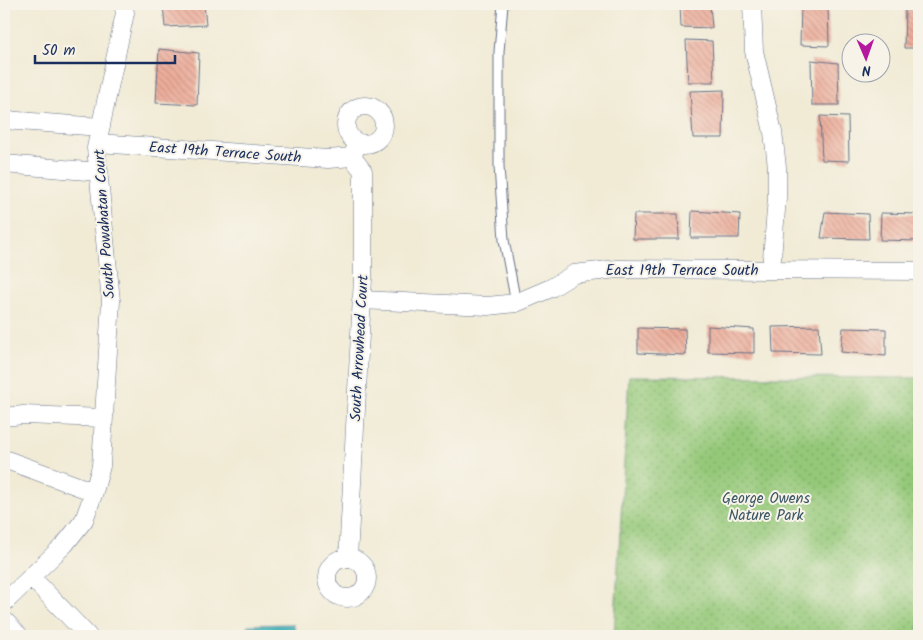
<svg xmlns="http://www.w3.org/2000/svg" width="923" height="640" font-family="Kalam,sans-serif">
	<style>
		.grass { fill: url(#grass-dots); stroke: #587c6c }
		.water { fill: #44b4ba; stroke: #30728c }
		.building { fill: url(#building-back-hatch) }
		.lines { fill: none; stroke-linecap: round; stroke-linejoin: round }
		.service-casing { stroke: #667188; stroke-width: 11 }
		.minor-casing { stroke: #667188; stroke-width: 19 }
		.service { stroke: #fff; stroke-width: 9 }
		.minor { stroke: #fff; stroke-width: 18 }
		.labels { text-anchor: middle; stroke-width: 4; stroke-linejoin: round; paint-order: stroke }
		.street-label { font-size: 15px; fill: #1b2f5e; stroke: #f7f3e8 }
		.park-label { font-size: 15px; fill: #3a5665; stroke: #f7f3e8 }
	</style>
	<defs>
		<pattern id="grass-dots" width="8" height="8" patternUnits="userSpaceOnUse" patternTransform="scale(1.25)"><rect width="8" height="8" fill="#95c979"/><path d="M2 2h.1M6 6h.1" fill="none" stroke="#79a466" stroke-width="1.8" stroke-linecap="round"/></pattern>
		<pattern id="building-back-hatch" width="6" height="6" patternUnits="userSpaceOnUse" patternTransform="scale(1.25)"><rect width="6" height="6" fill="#eeae9b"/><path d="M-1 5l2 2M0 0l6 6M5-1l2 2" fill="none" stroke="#c08e82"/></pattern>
	</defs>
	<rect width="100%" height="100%" fill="#f7f3e8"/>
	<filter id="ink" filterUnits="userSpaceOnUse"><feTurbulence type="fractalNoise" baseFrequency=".02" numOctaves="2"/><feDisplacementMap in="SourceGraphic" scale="10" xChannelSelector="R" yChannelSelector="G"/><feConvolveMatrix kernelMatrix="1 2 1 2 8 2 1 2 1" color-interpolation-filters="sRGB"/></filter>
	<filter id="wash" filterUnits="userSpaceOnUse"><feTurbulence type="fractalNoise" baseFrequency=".0096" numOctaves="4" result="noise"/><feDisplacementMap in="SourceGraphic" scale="20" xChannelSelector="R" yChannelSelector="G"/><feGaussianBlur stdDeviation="1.12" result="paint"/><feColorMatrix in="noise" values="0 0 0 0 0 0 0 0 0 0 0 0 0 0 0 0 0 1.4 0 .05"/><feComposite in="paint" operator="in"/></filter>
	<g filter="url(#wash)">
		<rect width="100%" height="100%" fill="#f1ebd6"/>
		<path class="grass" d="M629,376l290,2v258h-305z"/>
		<path class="water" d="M293,624l4,12h-55l6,-11z"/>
		<g id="blocks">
			<path class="building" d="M163,4h41l2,21 -41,2z
				M680,4h30l2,24 -31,-1z
				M801,5l27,1 1,40 -29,-1z
				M905,10l14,1v37h-15z
				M686,40l26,1 2,41h-26z
				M159,49l40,4 -2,52 -41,-2z
				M811,60l27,3 1,42h-27z
				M724,90l-1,48h-30l-3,-47z
				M820,116l28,1 1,44 -27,-1z
				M692,211l48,3 -1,24h-48z
				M825,212l43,2 1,25 -48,-1z
				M881,213l38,1v27l-39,-1z
				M634,214h44l1,25h-46z
				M708,326l46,3v24l-46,-1z
				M819,326l2,28 -48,-1 -1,-26z
				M638,328l47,1 1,26 -48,-2z
				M843,328l43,1v27l-45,-4z"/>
		</g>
	</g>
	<g filter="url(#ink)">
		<use href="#blocks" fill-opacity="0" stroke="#667188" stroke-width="1"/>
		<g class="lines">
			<defs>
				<path id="service" d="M503,4l-4,48v114l5,74 12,63"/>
				<path id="minor" d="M752,4l2,47 19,81 4,35v31l-6,72
					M346 125a19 19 0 1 1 38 0a19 19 0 1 1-38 0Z
					M4,120l97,7
					M98,143l230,16 24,-2
					M4,164l95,8
					M361,300l127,6 28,-3 35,-15 23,-14 43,-5 302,2
					M4,417l19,-2 81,3
					M4,459l90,33
					M348,558l15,-280v-107l-11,-14 6,-14
					M327 578a20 20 0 1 1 40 0a20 20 0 1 1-40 0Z
					M31,577l57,59
					M4,603l61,-59 19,-24 10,-28 7,-26 10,-165 -15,-153 29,-135 -2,-9
					M4,620l15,16"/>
			</defs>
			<use href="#service" class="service-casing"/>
			<use href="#minor" class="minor-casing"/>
			<use href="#service" class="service"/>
			<use href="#minor" class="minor"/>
		</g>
	</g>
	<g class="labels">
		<g class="street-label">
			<text transform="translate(225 152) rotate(4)" y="5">East 19th Terrace South</text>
			<text transform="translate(104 224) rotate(-94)" y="5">South Powahatan Court</text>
			<text x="682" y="275">East 19th Terrace South</text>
			<text transform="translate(359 348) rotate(-87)" y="5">South Arrowhead Court</text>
		</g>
		<g class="park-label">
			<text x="766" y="503">George Owens<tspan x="766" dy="17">Nature Park</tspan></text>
		</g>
	</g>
	<rect width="923" height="640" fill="none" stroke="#f7f3e8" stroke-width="20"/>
	<g transform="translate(866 58) rotate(178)"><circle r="24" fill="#f7f3e8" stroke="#9fa5b1"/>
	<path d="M0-4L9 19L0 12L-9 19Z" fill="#b5179e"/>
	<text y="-8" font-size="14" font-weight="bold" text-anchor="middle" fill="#1b2f5e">N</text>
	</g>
	<path d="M35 55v8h140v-8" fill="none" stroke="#1b2f5e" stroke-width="2.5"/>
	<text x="42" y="55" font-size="15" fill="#1b2f5e" stroke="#f7f3e8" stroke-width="4" paint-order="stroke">50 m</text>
</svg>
